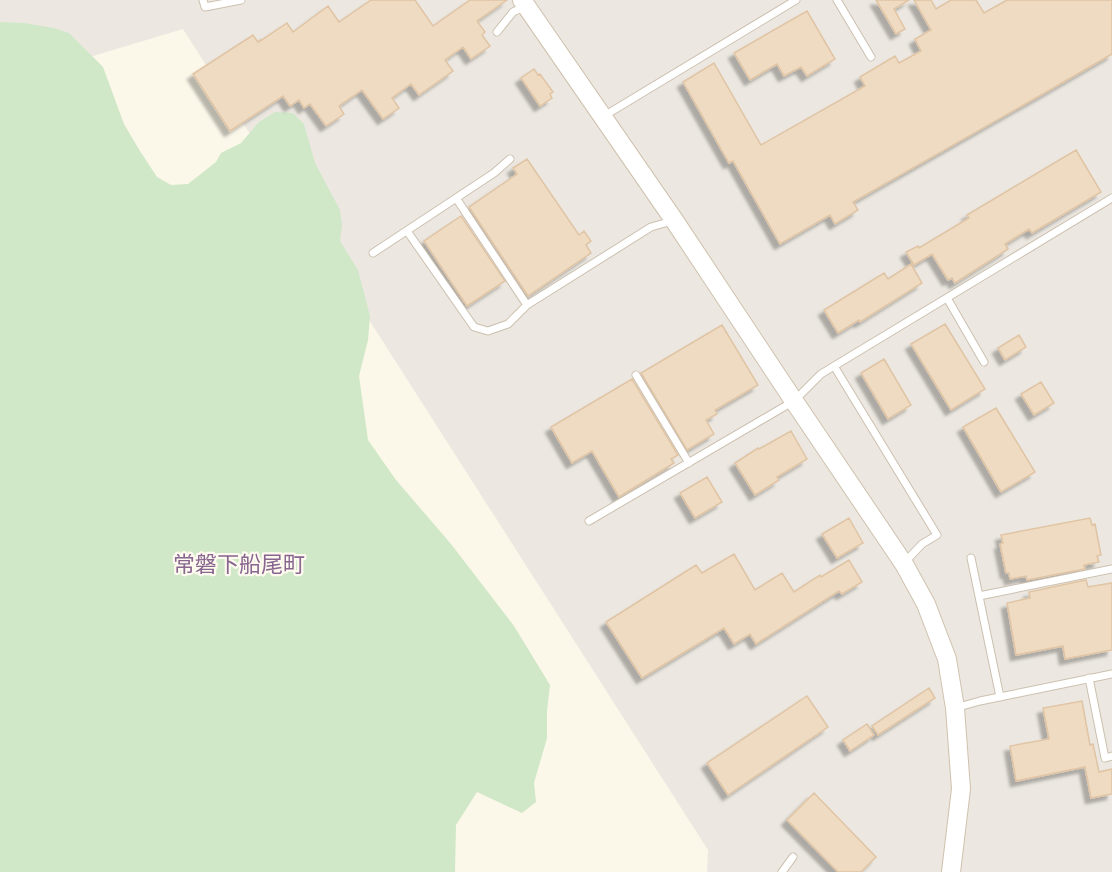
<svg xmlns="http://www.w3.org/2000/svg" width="1112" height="872" font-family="Manrope,'Noto Sans JP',sans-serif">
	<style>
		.industrial { fill: #ece8e1 }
		.green { fill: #d0e8c8 }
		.building { fill: #eedbc2; stroke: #e0c4a4; stroke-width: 1.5; filter: url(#shadow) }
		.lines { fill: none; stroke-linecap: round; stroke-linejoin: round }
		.lane-casing { stroke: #ccc0af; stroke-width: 9 }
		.secondary-casing { stroke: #cfc1ad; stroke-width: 20 }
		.lane { stroke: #fff; stroke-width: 7 }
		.secondary { stroke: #fff; stroke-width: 18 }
		.labels { text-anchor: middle; stroke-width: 4.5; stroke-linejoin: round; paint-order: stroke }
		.quarter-label { font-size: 22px; fill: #88668f; stroke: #fefaef }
	</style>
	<defs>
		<filter id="shadow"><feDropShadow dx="-5.5" dy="5.5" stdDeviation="1.5" flood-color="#0004"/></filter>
	</defs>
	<rect width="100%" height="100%" fill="#fbf7e9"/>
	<path class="industrial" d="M0,0h1112v872h-405l1,-22 -525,-821 -183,55z"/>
	<path class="green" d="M0,22l24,1 30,5 15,5 34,34 21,57 16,27 17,26 14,8 17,-1 28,-22 5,-9 20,-10 18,-21 16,-10 18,1 11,11 11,39 25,47 2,15 -2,16 18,29 12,46 -2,24 -9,36 9,64 28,40 55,64 63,82 36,59 -3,26v27l-13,45 2,19 -14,11 -45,-21 -21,33 -1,47h-455z"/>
	<path class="building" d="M371,0h44l18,26 37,-26h37l-30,21 8,11 -3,3 8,11 -19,13 -8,-12 -18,13 8,11 -34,24 -8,-11 -19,14 7,10 -16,11 -21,-29 -23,16 5,8 -18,12 -16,-22 -6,4 -5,-8 -9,6 -7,-10 -53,35 -37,-57 60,-39 5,7 2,-2v1l27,-18 6,9 35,-26 11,16z
		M876,0h33l-15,9 11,20 -9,5z
		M914,0h17l5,9 15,-9h25l8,13 23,-13h105v54l-64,37 -195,111 5,8 -23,14 -5,-9 -50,29 -47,-83 -4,2 -46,-81 31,-19 47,82 104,-59 -5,-9 35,-21 4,7 22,-12 -6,-12 16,-9z
		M807,11l28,48 -28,17 -6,-9 -17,9 -7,-12 -27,16 -16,-27z
		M534,69l4,6 2,-1 13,18 -3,2 2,4 -12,8 -19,-28z
		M1076,150l25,42 -69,41 -3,-4 -24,15 3,5 -53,34 -3,-5 -4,2 -16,-26 -18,11 -8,-13 12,-6 1,2 50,-30 -2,-3z
		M527,159l52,76 5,-4 7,10 -5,4 5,8 -63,43 -59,-89 48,-33 -4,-6z
		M461,216l44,65 -38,25 -43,-65z
		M911,264l11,19 -62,39 -1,-2 -21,13 -14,-23 60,-37 4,6z
		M945,324l40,65 -34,21 -40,-66z
		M722,325l36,60 -43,25 2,4 -11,6 8,14 -27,16 -46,-77z
		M1019,335l7,12 -21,13 -7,-12z
		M884,359l27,46 -23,14 -27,-46z
		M632,379l46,76 -7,4 3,4 -55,34 -27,-46 -20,12 -21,-36z
		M1041,382l13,21 -20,12 -13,-21z
		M996,408l39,64 -34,20 -38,-65z
		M791,431l16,28 -30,18 2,3 -24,15 -20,-32 23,-15 1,1z
		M707,477l15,25 -27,16 -15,-25z
		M849,518l14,25 -26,15 -15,-24z
		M1090,518l2,7 3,-1 6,31 -4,1 2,6 -15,3 1,4 -58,11 -1,-4 -16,3 -1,-6h-3l-6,-29 3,-1 -2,-8z
		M734,554l21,36 27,-17 12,19 26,-17 1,2 28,-17 13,22 -20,12 -3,-3 -83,53 -6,-10 -16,10 -10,-16 -82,50 -36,-56 90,-57 6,8z
		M1086,580l2,7 24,-4v67l-47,9 -2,-13 -47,9 -9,-52 23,-5 -1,-6z
		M929,688l6,10 -57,37 -6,-9z
		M807,696l21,31 -100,68 -21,-32z
		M1082,701l8,44 3,-1 6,28 13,-3v25l-21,4 -6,-31 -69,14 -6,-35 39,-7 -6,-31z
		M867,724l7,11 -24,16 -7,-11z
		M814,793l62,64 -15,15h-23l-51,-52z"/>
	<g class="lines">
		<defs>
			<path id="lane" d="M203,0l2,7 36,-7
				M837,0l34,57
				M497,32l16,-20 11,-5
				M604,116l192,-116
				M456,198l71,107 124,-78 21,-6
				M407,231l67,96 14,4 20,-7 19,-19
				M373,253l121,-80 16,-14
				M947,298l37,64
				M834,366l103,169 -15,9 -17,18
				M636,375l53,88
				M589,521l205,-120 27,-27 291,-176
				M971,558l29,139
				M979,596l133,-27
				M1089,678l16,80 7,-2
				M955,708l25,-7 132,-27
				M782,872l11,-15"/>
			<path id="secondary" d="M522,0l152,220 120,181 110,163 22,40 21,55 8,49 6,81 -10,83"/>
		</defs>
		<use href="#lane" class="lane-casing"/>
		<use href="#secondary" class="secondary-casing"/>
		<use href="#lane" class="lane"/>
		<use href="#secondary" class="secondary"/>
	</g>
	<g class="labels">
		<g class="quarter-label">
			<text x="239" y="572">常磐下船尾町</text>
		</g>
	</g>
</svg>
